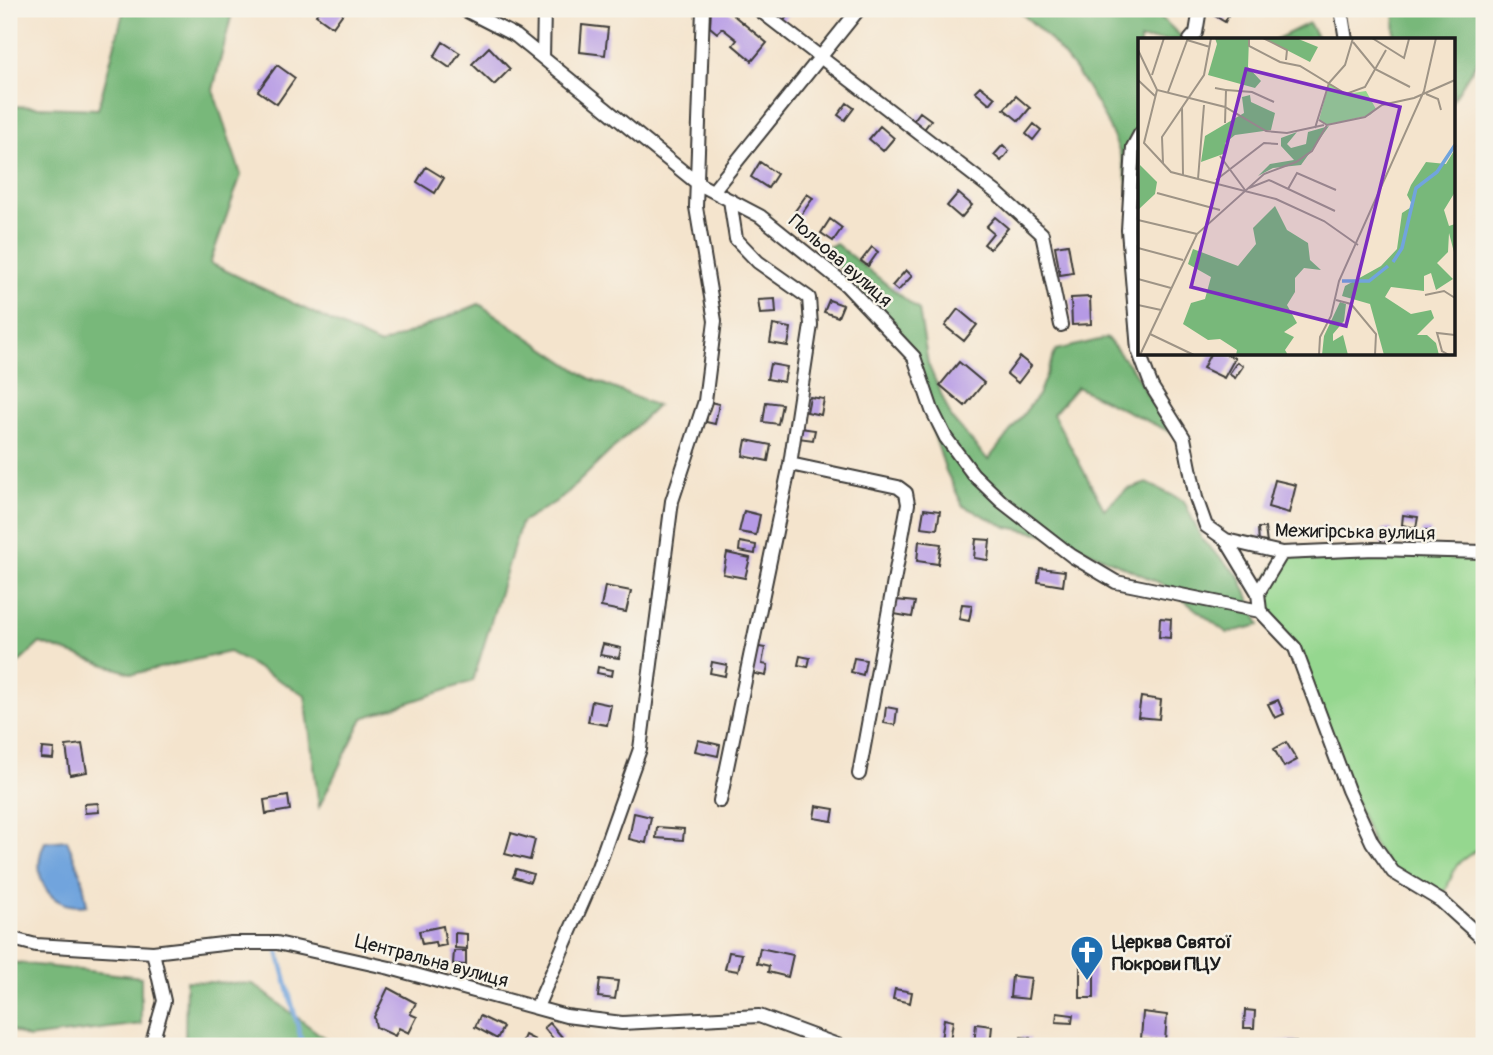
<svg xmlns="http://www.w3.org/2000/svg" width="1493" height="1055" font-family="Pangolin,sans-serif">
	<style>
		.green { fill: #95d78f; stroke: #587a56; stroke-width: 2 }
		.forest { fill: #78b87a; stroke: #4a6a4b; stroke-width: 2 }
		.water { fill: #71a4dd; stroke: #46607c; stroke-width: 2 }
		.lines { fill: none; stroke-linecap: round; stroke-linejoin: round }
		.stream { stroke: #71a4dd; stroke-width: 4.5 }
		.building { fill: #b69ae5 }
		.minor-casing { stroke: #3c3a37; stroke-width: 16 }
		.minor { stroke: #fff; stroke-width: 12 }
		.labels { text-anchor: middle; stroke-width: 5; stroke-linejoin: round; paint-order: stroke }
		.street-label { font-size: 19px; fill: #1c1c1c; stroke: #f7f3e8 }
		.poi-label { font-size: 19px; font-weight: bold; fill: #1c1c1c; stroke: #f7f3e8; text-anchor: start }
		.inset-river { fill: none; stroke: #71a4dd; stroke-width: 3.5 }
		.inset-road { fill: none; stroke: #9e9486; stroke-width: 2 }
		.view { fill: #7b2cbf; fill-opacity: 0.15; stroke: #7b2cbf; stroke-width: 3.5 }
		.inset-edge { fill: none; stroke: #1c1c1c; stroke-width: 3.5 }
	</style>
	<rect width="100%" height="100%" fill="#f7f3e8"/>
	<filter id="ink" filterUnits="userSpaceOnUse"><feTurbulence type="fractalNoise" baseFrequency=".0143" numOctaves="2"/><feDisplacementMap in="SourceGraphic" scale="14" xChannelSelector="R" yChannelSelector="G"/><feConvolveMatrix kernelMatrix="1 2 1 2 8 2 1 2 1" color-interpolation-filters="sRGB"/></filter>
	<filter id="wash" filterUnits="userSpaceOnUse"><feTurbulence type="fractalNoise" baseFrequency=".00686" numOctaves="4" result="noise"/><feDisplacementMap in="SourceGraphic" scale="28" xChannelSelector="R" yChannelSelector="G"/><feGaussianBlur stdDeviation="1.57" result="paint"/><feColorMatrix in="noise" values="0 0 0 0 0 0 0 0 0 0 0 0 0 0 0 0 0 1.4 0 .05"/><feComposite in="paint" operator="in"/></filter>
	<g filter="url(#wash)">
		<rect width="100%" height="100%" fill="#f4e4cd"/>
		<path class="green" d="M1484,552v292l-27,20 -16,37 -48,-29 -21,-30 -77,-194 -25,-28 -12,-27 24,-40z"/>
		<path class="forest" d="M124,9h109l-20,81 28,85 -31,88 170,82 99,-41 110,74 68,28 -95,92 -41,25 -48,158 -110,37 -44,89 -14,-112 -76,-43 -96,22 -93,-31 -31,29v-566l89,3z
			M1016,9h136l33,31h-45l-1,209c-7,-33 -11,-76 -23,-106 -22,-53 -56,-99 -100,-134z
			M1395,9h89v41l-31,50v-60h-59z
			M1309,23l10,17h-44z
			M836,244l83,66 9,54 24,55 36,41 50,-65 18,-45 51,-12 26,32 37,62 -93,-45 -24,27 51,95 22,-19 21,-7 37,18 18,39 38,37 20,48 -33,8 -65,-49 -107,-48 -48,-9 -44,-21 -17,-35 -45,-137 -80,-85z
			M9,962l132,15v47l-113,14 -19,-9z
			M186,981l67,3 82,62h-150z"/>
		<path class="water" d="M67,840l15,37 5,28c-39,7 -58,-31 -42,-63z"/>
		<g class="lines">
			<path class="stream" d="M278,951l25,95"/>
		</g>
		<g id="blocks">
			<path class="building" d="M320,9h26l-13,18 -17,-12z
				M711,9h15l41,34 -15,18 -19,-16 4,-5 -15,-12 -5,5 -7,-6z
				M762,9h31l-12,15z
				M1204,9h27l-6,13z
				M582,25l26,3 -3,27 -25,-3z
				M443,42l17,11 -10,15 -16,-11z
				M489,47l21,22 -16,16 -22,-21z
				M277,65l18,13 -18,26 -19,-13z
				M980,86l15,12 -5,6 -15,-13z
				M1016,96l14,12 -11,13 -15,-12z
				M847,103l7,5 -9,12 -7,-5z
				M920,112l11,8 -9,12 -11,-8z
				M1034,124l7,6 -8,10 -7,-6z
				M880,126l14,12 -11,13 -14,-12z
				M1003,145l6,6 -8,10 -7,-6z
				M760,162l17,12 -9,14 -17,-11z
				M426,167l18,11 -9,15 -18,-11z
				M958,193l14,12 -11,13 -14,-12z
				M807,194l6,4 -12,17 -6,-4z
				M995,217l13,11 -18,21 -6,-5 9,-11 -7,-6z
				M830,219l12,9 -9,13 -12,-8z
				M1068,244l5,29 -13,2 -5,-29z
				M872,247l6,5 -10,14 -7,-5z
				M906,270l6,6 -14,15 -6,-5z
				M1090,297l1,27 -19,1 -1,-27z
				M775,299l1,14 -16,1 -2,-14z
				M829,300l14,5 -5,12 -14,-5z
				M958,309l19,16 -13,16 -19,-15z
				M773,325l18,3 -3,18 -18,-3z
				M1210,354h16l9,4 -11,20 -21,-10z
				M1020,357l11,9 -13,17 -11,-9z
				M959,362l25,21 -19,23 -25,-21z
				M1237,362l6,4 -8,12 -6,-4z
				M770,364l17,3 -3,15 -17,-3z
				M810,397l14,2 -3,16 -14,-3z
				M710,402l9,2 -4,20 -9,-2z
				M766,402l16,2 -4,20 -15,-2z
				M800,428l15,2 -2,10 -15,-2z
				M746,440l25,5 -3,16 -25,-5z
				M1275,480l21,5 -7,28 -21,-6z
				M924,509l16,2 -3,18 -16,-2z
				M744,511l16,4 -4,20 -17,-3z
				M1403,515l15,2 -2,11 -14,-3z
				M1258,528h7l2,16 -8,1z
				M1382,529h10v16h-11z
				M1421,530h9l2,14 -10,1z
				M976,539l14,1 -2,20 -14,-2z
				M919,541l22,3 -3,20 -21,-3z
				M740,542l16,3 -1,9 -16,-3z
				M727,553l23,5 -5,20 -22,-4z
				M1040,568l25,3 -2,15 -25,-4z
				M605,586l26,5 -5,21 -25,-5z
				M896,600l19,2 -3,15 -18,-3z
				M962,604l10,1 -3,16 -10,-2z
				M1160,618l11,1 -1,19 -11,-1z
				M603,644l18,4 -2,10 -19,-3z
				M754,646l11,2 -3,16 6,1 -2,11 -15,-3z
				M800,656l10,2 -2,9 -10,-2z
				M854,658l12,2 -3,15 -12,-3z
				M712,662l15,3 -2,11 -15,-3z
				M598,667l15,3 -1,6 -15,-3z
				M1141,697l20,3 -2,19 -21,-2z
				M1278,700l6,14 -9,4 -7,-14z
				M592,701l19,4 -4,20 -19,-3z
				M886,707l11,2 -2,16 -11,-2z
				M698,740l22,5 -2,11 -23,-5z
				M1286,742l11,18 -13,7 -10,-18z
				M82,744l5,28 -17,3 -4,-29z
				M42,748l12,1 -1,10 -12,-1z
				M288,796l2,14 -24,4 -2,-14z
				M98,803l1,9 -14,1 -1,-9z
				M816,806l18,3 -2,12 -18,-3z
				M634,813l17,4 -5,26 -17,-4z
				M657,827l27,2 -1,11 -27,-2z
				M511,833l24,7 -5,20 -25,-6z
				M516,869l17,5 -3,8 -17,-5z
				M443,926l3,19 -10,2 -1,-5 -13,2 -3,-13z
				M455,933l12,1v15l-12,-1z
				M760,948l33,7 -5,22 -20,-5 1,-6 -12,-3z
				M454,951h12v14l-13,-1z
				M729,952l13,2 -4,17 -13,-2z
				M1080,966h14v32h-14z
				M1012,976l19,2 -3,21 -18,-2z
				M600,979l18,2 -3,18 -17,-2z
				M388,988l28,15 -6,11 7,3 -8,16 -10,-5 -4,8 -19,-9 -2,-10z
				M895,989l17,3 -2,11 -17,-4z
				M1245,1010l10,1 -1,17h-10z
				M1143,1012l24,3 -2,26 -24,-2z
				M1057,1013l16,2 -1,8 -16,-1z
				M480,1016l23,11 -6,12 -22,-12z
				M944,1019l9,2 -3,20 -9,-1z
				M550,1023l12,14 -6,5 -12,-14z
				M976,1024l16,2 -2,20h-16z
				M525,1035l10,5 -3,6h-12z
				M1021,1037l9,1 -1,8h-9z
				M1278,1041h18v5h-18z"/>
		</g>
	</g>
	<g filter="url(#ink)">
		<use href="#blocks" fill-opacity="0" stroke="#3c3a37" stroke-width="2"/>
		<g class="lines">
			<defs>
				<path id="minor" d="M463,9l53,27 181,147 63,33 86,69 68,72 18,53 14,28 27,36 28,27 71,55 44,26 144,29
					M758,9l240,185 44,40 19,91
					M1341,9l5,31
					M1190,40l6,-7 4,-24
					M543,58l1,-49
					M1140,134l-7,13 -5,83 10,120 14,37 32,51 12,60 10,28 20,14 32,53
					M713,191l146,-182
					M790,464l108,23 8,6 2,11 -49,270
					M1226,540l56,13 92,-4 110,3
					M1282,553l-24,40 2,18 35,37 53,142 24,52 21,30 48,29 43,39
					M720,801l70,-337 21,-139 -2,-27 -51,-36 -22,-23 -6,-39
					M9,938l27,7 117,7 78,-9h46l113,25 176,48 56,7 137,-7 81,30
					M537,1007l61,-140 42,-118 32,-248 33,-100 10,-80 -19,-114 7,-198
					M151,1046l13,-45 -11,-49"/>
			</defs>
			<use href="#minor" class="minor-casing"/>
			<use href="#minor" class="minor"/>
		</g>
	</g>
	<defs>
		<symbol id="church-pin" viewBox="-11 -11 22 30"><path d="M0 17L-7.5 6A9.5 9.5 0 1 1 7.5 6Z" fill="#1f6fb2" stroke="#f7f3e8"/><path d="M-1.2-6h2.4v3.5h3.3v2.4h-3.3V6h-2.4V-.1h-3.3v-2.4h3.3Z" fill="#fff"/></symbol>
	</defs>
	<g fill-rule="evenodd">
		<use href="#church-pin" x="1068" y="933" width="38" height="52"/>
	</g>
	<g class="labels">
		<g class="street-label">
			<text transform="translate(841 260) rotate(41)" y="7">Польова вулиця</text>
			<text transform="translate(1355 531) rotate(1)" y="7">Межигірська вулиця</text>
			<text transform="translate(432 960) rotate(15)" y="7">Центральна вулиця</text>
		</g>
		<g class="poi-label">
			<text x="1112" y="948">Церква Святої<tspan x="1112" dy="22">Покрови ПЦУ</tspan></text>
		</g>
	</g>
	<g transform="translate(1138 38)">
		<rect width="317" height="317" fill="#f4e4cd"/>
		<path d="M191,45l17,11 20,-3 10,18 -6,6 -43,10 -8,-5z" fill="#95d78f"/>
		<path d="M77,0h34l-1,29 13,14 -6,7 -47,-13 9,-31zM125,0h33l22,9 -8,15zM112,57l1,7 24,11 -4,17 -36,5 -10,8 1,10 -25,9 4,-26 39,-23 -2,-16zM191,88l-28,39 -28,3 -15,8 12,-12 24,-4 -13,-14v-8l16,-6 -10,12 4,4 15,-4 2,-12zM317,111v43l-11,18 5,16 6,-2v32l-6,-23 -1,19 -11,11 16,16 -17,11 -5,-17 -7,3v15l-33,-4 -6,10 26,17 20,-4 3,8 -17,17h10l9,8 3,12h-55l-14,-51 -28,-8 3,-10 36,-20 16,-17 5,-36 11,-7 -6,-11 4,-10 15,-23 20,2zM2,127l17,17 -2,12 -17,16zM137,168l12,24 21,13 2,17 11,10 -17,-2 -9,10v14l-8,13 10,18 -13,9 10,5 -9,13 3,5h-52l1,-5 -17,-11 -12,1 -25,-16 8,-21 14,-4 6,-22 -23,-13 5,-15 45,17 18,-22 -3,-16zM202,264l6,2 -2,17 -11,13v7l10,-6 5,20h-26l2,-19z" fill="#78b87a"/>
		<path class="inset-river" d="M255,224l9,-14 14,-60 21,-16 18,-27M204,243h27l19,-15"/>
		<path class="inset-road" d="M111,0v8l31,16 20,4 46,28 19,-7 21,-37M125,0l24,12 -1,10M234,0l32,20 5,-19M49,2l23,7M215,4l22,27 35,18M0,12l19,40 68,17 41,24 21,2 37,-8M14,37l12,-37M0,42l17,16M77,50l11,2 -1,33M19,52l-13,53 27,29 105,27 48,22 34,24M88,52l26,2 22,10M30,54l20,-54M288,56l12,5 3,11M44,69l1,68M181,82l8,5 38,-8 17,-12 32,-7 41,-18M177,90l14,-45 16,-18 8,-27M82,118l25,34M25,125l-1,-26 42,-62 7,-37M60,141l6,-74M78,142l48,-37 14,1M111,150l20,-8 66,31M150,151l9,-16 39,17M19,155l63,17M0,182l59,14M0,210l45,12M0,241l33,9M287,257l19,-4 11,7M198,262l15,4 25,30 -1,21M0,267l23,5M12,296l44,21M2,317l57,-121 67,-60 32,-12 16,-11 15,-26M181,317l1,-18 11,-21 8,-35 85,-190 12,-53M311,317l-7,-4 -5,-18 18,2"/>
		<path class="view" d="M108,31l154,38 -54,219 -155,-39z"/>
		<rect width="317" height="317" class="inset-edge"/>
	</g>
	<rect width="1493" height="1055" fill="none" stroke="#f7f3e8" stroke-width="35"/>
</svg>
